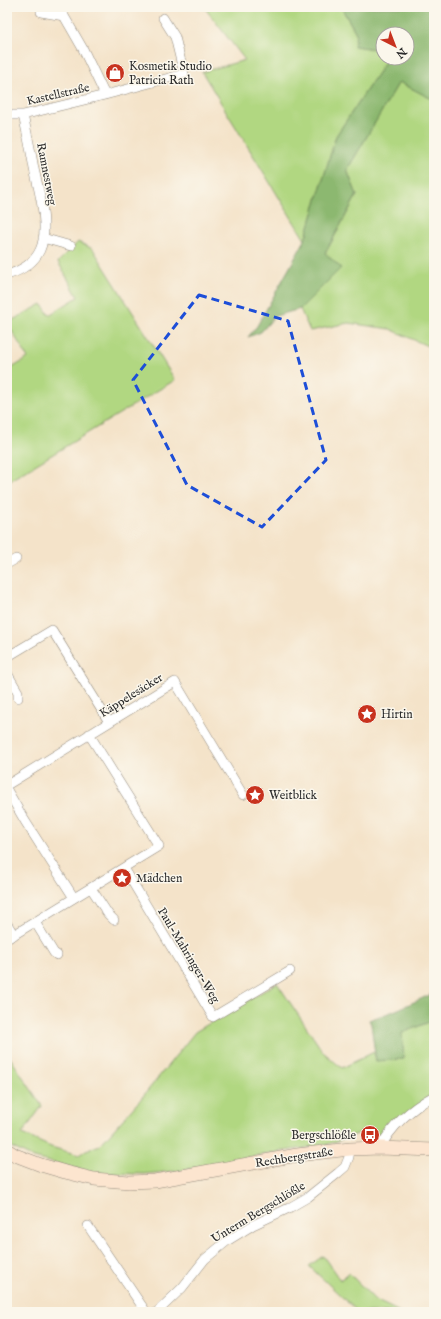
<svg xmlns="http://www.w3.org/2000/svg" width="441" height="1319" font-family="'IM FELL English',serif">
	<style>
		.green { fill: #b1d781; stroke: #6e8156 }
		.forest { fill: #8cb86f; stroke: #5c724d }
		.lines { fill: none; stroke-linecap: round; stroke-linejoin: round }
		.minor-casing { stroke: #90877a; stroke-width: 10 }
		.secondary-casing { stroke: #90877a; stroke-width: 14 }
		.minor { stroke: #fff; stroke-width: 9 }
		.secondary { stroke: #fce5cf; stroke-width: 13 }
		.marked { fill: none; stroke: #1d4ed8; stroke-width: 3; stroke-dasharray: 8 5; stroke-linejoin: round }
		.labels { text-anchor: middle; stroke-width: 3; stroke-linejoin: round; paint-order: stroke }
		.poi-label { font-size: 12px; fill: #2b2b2b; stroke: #fbf7ec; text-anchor: start }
		.street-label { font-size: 12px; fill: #2b2b2b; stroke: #fbf7ec }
	</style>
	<rect width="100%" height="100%" fill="#fbf7ec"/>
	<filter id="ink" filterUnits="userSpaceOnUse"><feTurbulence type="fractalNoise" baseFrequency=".025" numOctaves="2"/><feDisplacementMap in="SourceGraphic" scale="8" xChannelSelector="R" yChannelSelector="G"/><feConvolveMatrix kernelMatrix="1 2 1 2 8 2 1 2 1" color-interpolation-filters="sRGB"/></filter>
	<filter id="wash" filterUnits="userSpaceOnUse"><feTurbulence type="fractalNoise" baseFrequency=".012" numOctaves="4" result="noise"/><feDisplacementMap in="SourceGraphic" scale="16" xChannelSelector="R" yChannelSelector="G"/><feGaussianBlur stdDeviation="0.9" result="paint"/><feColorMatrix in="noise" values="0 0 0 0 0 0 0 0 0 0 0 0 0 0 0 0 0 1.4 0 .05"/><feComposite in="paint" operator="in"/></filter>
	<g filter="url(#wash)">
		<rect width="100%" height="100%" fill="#f4e3c9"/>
		<path class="green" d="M204,7h137l15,26 -1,13 26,4 2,2v6h5l-52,78 -31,104 -103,-168 43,-12z
			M399,82l35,18v249l-44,-20 -42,-6 -38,8 -10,-22 41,-41 -16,-14 32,-59 -10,-25z
			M78,242l15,7 82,131 -168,102v-111l21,-13 -21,-35 35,-19 7,11 29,-18 -20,-35z
			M277,983l46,69 19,16 32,-16 2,9 26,-28 32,-13v72l-51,43 -10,-4 -13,2 -34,12 -62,9 -41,9 -46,8 -33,3 -51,-1 -59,-15 -27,-13v-92l35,53 -20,28 29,13 28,8 7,-5 14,-5 40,-45 55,-68z
			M323,1256l17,24 9,-7 26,27 25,12h-42l-49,-46z"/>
		<path class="forest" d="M341,7h93v93l-35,-18 -52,88 10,25 -32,58 16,15 -41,41 -25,7 -14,16 -13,5 9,-11 48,-86 31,-104 52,-78h19v-24h-24v18l-2,-2 -27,-4 2,-13z
			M434,993v27l-32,13 2,26 -28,2 -5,-37 -2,-4 25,-9z"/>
	</g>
	<g filter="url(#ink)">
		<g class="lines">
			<defs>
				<path id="minor" d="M41,12l23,4 19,33 22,46
					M7,115h16l82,-20 79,-21 -9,-37 -12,-19
					M43,238l28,8
					M7,275c13,-4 27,-12 33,-25 10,-22 -1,-59 -6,-81 -3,-18 -7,-36 -11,-54
					M7,564l9,-5
					M7,657l45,-27 57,92
					M7,673l11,19v6
					M7,785l168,-103 68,113
					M7,790l18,31 49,77
					M124,868l89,149 77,-46
					M91,888l17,26 6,6
					M35,922l19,31 3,2
					M7,924l7,11
					M7,939l152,-93 -70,-112
					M380,1148c12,-23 32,-40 54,-52
					M88,1226l58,86
					M157,1312l25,-24 23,-29 22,-18 26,-16 36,-17 19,-11 30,-24 7,-6 4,-10 1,-8"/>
				<path id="secondary" d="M7,1150l8,5 26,10 24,7 29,7 35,3 26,-1 142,-26 53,-6 30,-1 54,2"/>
			</defs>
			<use href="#minor" class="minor-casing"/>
			<use href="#secondary" class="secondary-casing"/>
			<use href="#minor" class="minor"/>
			<use href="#secondary" class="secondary"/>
		</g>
	</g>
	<path class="marked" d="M199,295l89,26 38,139 -64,67 -75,-42 -54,-105z"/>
	<defs>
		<symbol id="shop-disc" viewBox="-11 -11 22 22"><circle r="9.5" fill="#c8321e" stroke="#fbf7ec"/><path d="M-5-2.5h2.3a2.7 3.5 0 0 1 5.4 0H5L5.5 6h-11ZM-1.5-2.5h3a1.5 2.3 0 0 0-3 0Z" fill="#fff"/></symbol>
		<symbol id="sight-disc" viewBox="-11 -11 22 22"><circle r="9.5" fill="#c8321e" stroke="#fbf7ec"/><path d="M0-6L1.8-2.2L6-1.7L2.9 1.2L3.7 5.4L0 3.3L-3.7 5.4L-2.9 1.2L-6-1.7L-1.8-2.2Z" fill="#fff"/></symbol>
		<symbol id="bus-disc" viewBox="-11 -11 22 22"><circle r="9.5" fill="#c8321e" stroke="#fbf7ec"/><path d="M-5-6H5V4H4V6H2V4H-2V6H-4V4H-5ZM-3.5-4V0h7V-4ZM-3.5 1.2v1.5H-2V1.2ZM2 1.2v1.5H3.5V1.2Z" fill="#fff"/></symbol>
	</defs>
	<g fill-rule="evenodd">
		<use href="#shop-disc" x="104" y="62" width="22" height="22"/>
		<use href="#sight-disc" x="356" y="703" width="22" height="22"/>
		<use href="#sight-disc" x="244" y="784" width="22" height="22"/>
		<use href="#sight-disc" x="111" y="867" width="22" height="22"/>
		<use href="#bus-disc" x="359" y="1124" width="22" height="22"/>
	</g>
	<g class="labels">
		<g class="poi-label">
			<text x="129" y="70">Kosmetik Studio<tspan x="129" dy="14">Patricia Rath</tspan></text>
			<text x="381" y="718">Hirtin</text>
			<text x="269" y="799">Weitblick</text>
			<text x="136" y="882">Mädchen</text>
			<text x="356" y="1139" text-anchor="end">Bergschlößle</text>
		</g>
		<g class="street-label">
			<text transform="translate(58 94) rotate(-13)" y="4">Kastellstraße</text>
			<text transform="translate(47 174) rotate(79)" y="4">Ramnestweg</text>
			<text transform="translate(131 695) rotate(-32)" y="4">Käppelesäcker</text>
			<text transform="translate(189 955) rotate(59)" y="4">Paul-Mahringer-Weg</text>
			<text transform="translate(294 1157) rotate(-9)" y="4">Rechbergstraße</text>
			<text transform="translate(258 1212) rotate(-31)" y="4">Unterm Bergschlößle</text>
		</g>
	</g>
	<rect width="441" height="1319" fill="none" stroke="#fbf7ec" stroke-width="24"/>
	<g transform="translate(395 46) rotate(138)"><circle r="19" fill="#fbf7ec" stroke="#a8a59f"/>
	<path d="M0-3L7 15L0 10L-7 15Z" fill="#c8321e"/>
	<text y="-6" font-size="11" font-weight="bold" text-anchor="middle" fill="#2b2b2b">N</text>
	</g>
</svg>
